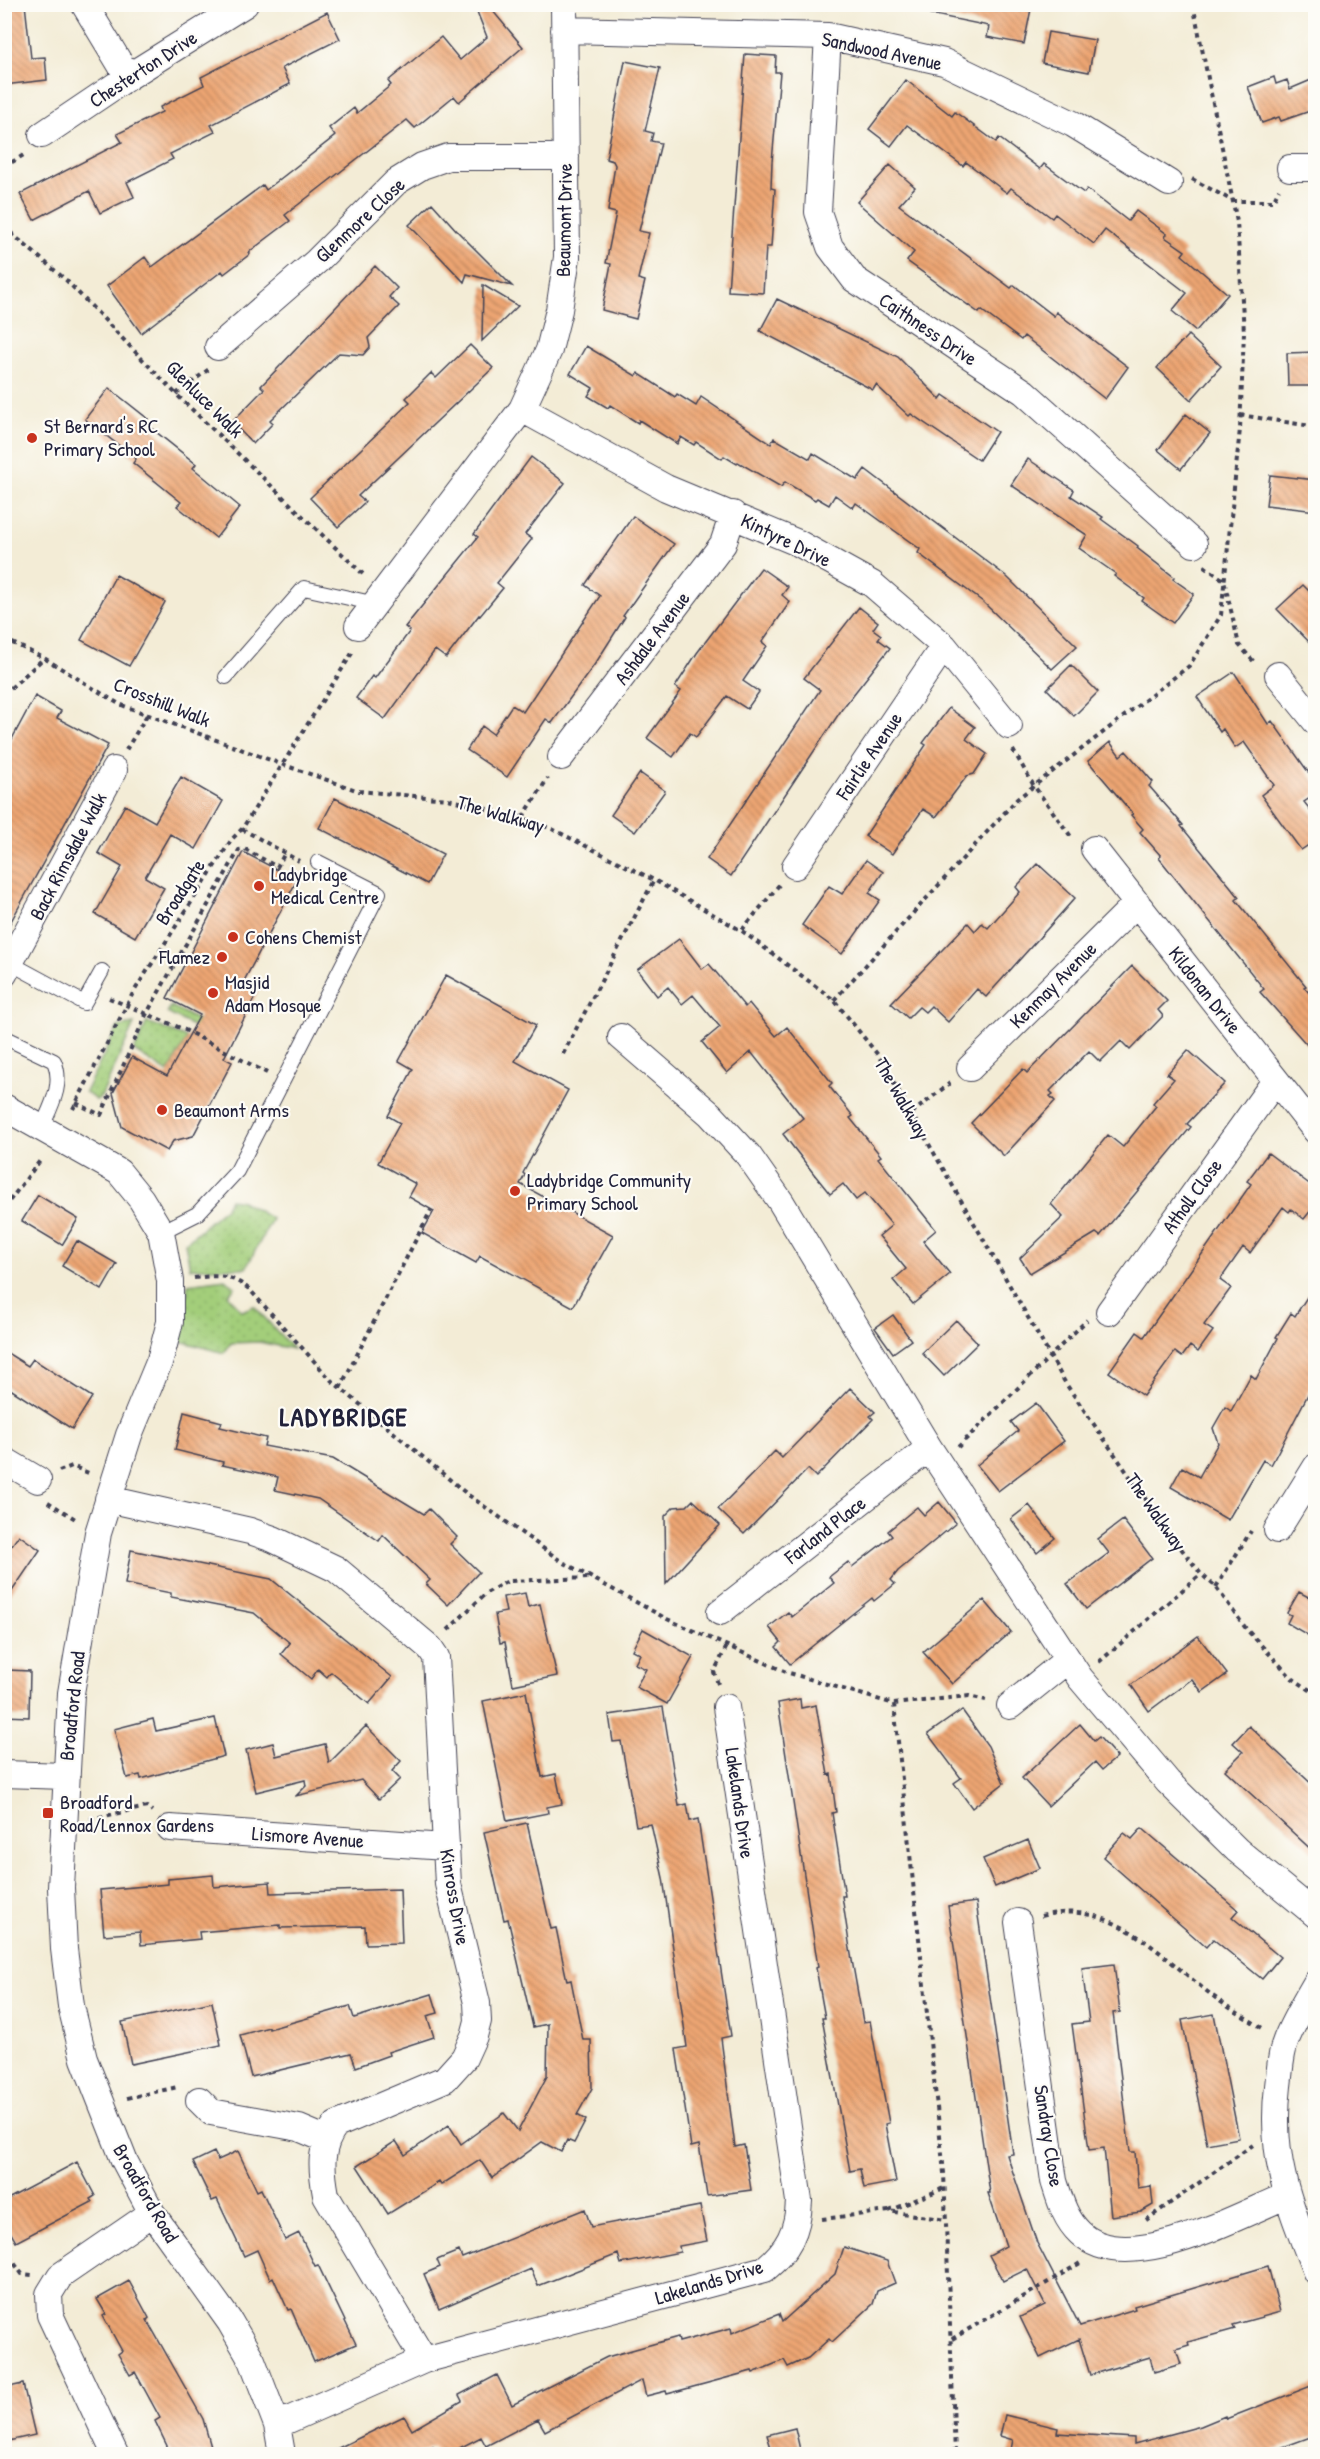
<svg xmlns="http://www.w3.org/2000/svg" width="1320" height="2459" font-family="'Patrick Hand',sans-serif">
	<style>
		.green { fill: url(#green-dots); stroke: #62785a; stroke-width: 1.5 }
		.building { fill: url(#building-back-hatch) }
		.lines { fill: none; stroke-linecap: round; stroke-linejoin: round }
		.service-casing { stroke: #414052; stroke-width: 16 }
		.minor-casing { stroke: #414052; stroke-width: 28 }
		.path { stroke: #414052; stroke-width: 4; stroke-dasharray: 4.5 4.5; stroke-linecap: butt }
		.service { stroke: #fff; stroke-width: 14 }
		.minor { stroke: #fff; stroke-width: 26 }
		.poi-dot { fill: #c8321e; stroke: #fdfcf7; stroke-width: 2 }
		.labels { text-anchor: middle; stroke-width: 4.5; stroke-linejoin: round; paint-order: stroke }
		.street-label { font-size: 20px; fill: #22223b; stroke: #fdfcf7 }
		.poi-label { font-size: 20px; fill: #22223b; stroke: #fdfcf7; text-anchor: start }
		.district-label { font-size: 26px; font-weight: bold; letter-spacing: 1.5px; fill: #22223b; stroke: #fdfcf7 }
	</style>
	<defs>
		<pattern id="green-dots" width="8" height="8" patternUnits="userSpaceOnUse" patternTransform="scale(1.5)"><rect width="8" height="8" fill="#a3ce7a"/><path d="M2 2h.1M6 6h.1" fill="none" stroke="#8cb16a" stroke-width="1.8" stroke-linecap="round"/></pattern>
		<pattern id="building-back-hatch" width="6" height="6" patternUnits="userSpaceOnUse" patternTransform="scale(1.5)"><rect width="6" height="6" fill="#eda572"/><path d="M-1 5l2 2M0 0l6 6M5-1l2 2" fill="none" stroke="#c0865f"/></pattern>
	</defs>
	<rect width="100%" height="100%" fill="#fdfcf7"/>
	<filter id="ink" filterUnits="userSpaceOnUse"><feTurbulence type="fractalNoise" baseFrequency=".0167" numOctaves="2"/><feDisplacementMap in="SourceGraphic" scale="12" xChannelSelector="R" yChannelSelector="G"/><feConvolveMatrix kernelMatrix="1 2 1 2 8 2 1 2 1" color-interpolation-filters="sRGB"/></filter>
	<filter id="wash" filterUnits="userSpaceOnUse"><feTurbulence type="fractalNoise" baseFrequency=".008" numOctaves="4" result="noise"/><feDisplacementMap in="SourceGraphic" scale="24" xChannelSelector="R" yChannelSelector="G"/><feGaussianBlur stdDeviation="1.35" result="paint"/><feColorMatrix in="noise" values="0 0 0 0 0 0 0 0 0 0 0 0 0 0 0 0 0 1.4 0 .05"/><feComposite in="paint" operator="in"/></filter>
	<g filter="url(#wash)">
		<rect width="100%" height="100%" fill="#f3ecd6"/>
		<path class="green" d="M171,1006l56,30 -1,7 -59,-30z
			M147,1022l40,16 -19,35 -34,-22z
			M134,1024l-33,73 -5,3 -11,-8 33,-65z
			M230,1199l12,2 30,18 -26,49h-56l-5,-25 40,-35z
			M225,1279l10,8 -7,8 14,16 12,-5 39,43 -34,-7 -28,1 -7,10 -44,-12 8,-57z"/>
		<g id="blocks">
			<path class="building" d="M4,4h21l6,54 14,-1 2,23 -43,5z
				M474,4h13l36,43 -64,55 -5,-6 -39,32 -8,-8 -122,95 5,6 -41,31 1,2 -26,20 -2,-3 -81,62 -34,-47 38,-29 7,10 111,-82 3,5 69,-54 -6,-8 25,-20 3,5 34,-28 -3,-4 53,-44 19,23 27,-23z
				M931,4h101l-8,40 -37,-7 2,-11 -59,-12z
				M327,12l13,27 -58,29 8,16 -79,41 4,7 -45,22 3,5 -46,23 7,15 -34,16 -11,-22 -55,29 -14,-26 102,-52 -5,-8 45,-22 -2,-5 44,-22 -3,-8z
				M1048,32l47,8 -6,32 -47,-9z
				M745,54l31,2 -1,16h5l-8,90 -1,26 4,1 -4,58h-5l-3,46 -35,-2z
				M625,61l35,7 -15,63 8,2 -2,8 10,2 -22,88 10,2 -11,46 7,2 -9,38 -34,-9 9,-46 -5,-1 10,-50 -8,-2 7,-46 -2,-4 -7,-2z
				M1274,77l2,7 11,-4 3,9 26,-11v31l-35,12 -2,-4 -17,6 -14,-36z
				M906,80l46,36 3,-4 41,30 3,-4 41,31 4,-5 40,29 3,-4 41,32 8,-10 31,23 -2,3 20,14 -3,4 46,39 -32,37 -24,-20 15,-18 -82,-63 -11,14 -39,-30 -3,4 -41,-30 -4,5 -41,-31 -3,4 -56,-41 -16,21 -22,-17z
				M890,165l25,22 -16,18 112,83 3,-3 40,31 2,-4 72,55 -23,32 -81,-63 -3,4 -40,-30 -2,3 -72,-52 7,-9 -57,-50z
				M432,203l26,29 54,54 -45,-12 -3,8 -22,-23 -33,-34z
				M375,266l22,22 -8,9 10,9 -31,32 2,9 -7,8 -24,-2 -69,67 3,3 -20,21 -21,-22 32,-33 -3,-3z
				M483,285l35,21 -36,35z
				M777,299l121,58 42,42 3,-4 54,37 -18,28 -68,-46 -2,2 -33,-31 -3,5 -113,-59z
				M1188,335l33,31 -30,34 -34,-32z
				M470,345l23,23 -135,128 7,6 -27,25 -28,-29 100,-96 -4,-4 25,-25 5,5z
				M586,346l50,30 2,-3 37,24 2,-3 19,12 5,-9 70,47 3,-6 36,21 3,-6 44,27 8,-11 141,107 71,70 -25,23 -69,-67 -65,-49 2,-4 -64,-46 -3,5 -18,-13 -6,10 -12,-7 -2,2 -30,-18 -4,5 -43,-25 -1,2 -13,-8 -2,3 -26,-17 -2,3 -13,-8 -4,7 -38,-24 -1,3 -28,-18 -2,3 -20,-12 5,-8 -23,-14z
				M1316,352v34h-28l-1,-33z
				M109,388l39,31 -3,4 51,41 -3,4 47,39 -24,31 -39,-32 4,-4 -48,-39 3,-4 -51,-40z
				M1186,414l24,19 -29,36 -23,-19z
				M531,457l34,26 -40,51 7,5 -35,44 6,5 -23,28 -1,-1 -33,43 -11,-8 -50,69 -29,-21 16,-22 3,2 35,-47 -5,-4 73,-90 -4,-3z
				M1028,459l46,31 -3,6 32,21 -2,2 37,27 -1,2 37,29 -1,2 21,15 -21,29 -31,-22 2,-3 -30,-22 2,-2 -37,-26 8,-13 -76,-50z
				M1270,475l46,5v31l-50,-6z
				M633,516l41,28 -51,72 2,1 -28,44 -45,62 -6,-4 -39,58 -40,-27 15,-24 11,8 19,-29 11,7 77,-116 -15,-11z
				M761,568l27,19 -6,8 8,7 -28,40 5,4 -24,35 16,11 -12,17 -20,-13 -31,41 -6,-4 -17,24 -26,-19 34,-47 -6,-4 22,-34z
				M116,575l49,27 -36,64 -48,-26z
				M1303,585l13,13v51l-39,-40z
				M859,607l19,15 -5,7 8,6 -3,4 12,9 -48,61 -111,167 -24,-17 113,-169 -16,-12z
				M1071,665l27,27 -24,24 -27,-27z
				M1234,672l34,52 4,-3 44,62v11l-12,8 12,15v23l-15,10 -40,-55 13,-10 -30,-43 -9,6 -12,-19 -3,3 -23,-35z
				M35,696l26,15 -4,7 51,27 -104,189v-180z
				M949,708l26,19 -9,12 21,15 -13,20 -7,2 -31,41 -13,-8 -31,45 -27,-18 61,-91 -3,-2z
				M1110,742l10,14 6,-5 27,31 -4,4 34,39 -2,1 58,71 -3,3 70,86 -2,1 12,14v54l-56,-63 4,-3 -105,-131 2,-2 -21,-24 3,-3 -12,-14 2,-1 -45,-53z
				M640,773l25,18 -30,41 -24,-17z
				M181,777l42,24 -27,48 -26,-15 -25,43 19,11 -29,49 -40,-23 27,-47 -24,-14 27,-48 30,17z
				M335,798l108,56 -16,30 -108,-56z
				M243,852l54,28 -53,101 15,8 -35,69 8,4 -39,74 -20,5 -6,10 -45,-24 -9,-34 19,-36 35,19 33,-61 -33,-17z
				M866,860l17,12 -14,21 11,7 -38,54 -40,-29 27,-39 13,8z
				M1038,864l37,34 -89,99 -9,-8 -29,33 -17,-16 -6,6 -6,-5 -11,11 -17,-15 77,-80 7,8 7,-8 6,5 32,-36 -4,-5z
				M679,939l23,30 7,-5 36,43 4,-4 27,33 11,-9 45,56 -3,3 24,30 -3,2 31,38 -3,2 58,72 -13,11 27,33 -37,30 -20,-24 13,-11 -27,-33 13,-11 -27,-32 -9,7 -13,-16 -13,10 -16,-20 -31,-40 20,-16 -52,-66 -24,21 -25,-31 18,-15 -27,-32 -11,9 -14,-17 -11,9 -20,-26z
				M1132,966l35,35 -9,9 5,6 -33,34 -9,-9 -21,21 -11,-11 -39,40 3,3 -3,2 5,5 -51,55 -33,-33 52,-54 4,4z
				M446,975l90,50 -21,36 53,29 -45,83 2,2 -5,9 93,51 -40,72 -93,-51 -4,7 -54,-30 12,-22 -25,-14 7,-13 -38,-21 22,-40 -12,-7 25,-47 -14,-8z
				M1188,1050l37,33 -38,41 4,3 -91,109 -4,-3 -66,40 -10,-15 43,-41 -12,-13 57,-69 15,12 33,-41 -3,-3 21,-24 -7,-5z
				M1268,1153l48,36v15l-12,15 -13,-10 -2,3 -6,-5 -33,46 -7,-6 -23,33 11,8 -27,37 9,6 -15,21 -8,-6 -8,11 -7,-5 -32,44 -34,-24 28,-40 7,5 107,-153 -4,-3z
				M38,1195l40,24 -16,26 -40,-24z
				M77,1241l40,23 -15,26 -40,-24z
				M1316,1283v96l-45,86 -8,-5 -35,60 -57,-33 11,-20 17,10 19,-34 -5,-15 12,-21 6,4 20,-36 5,4 22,-41 -2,-1 15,-24 4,3z
				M893,1315l18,25 -18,13 -18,-25z
				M956,1320l22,23 -34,33 -22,-23z
				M4,1351l24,15 5,-7 59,38 -20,32 -68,-44z
				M850,1388l25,24 -5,4 3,3 -57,58 -8,-8 -64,65 -26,-25 57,-58 7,7z
				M1036,1403l28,38 -66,50 -21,-26 41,-34 -7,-9z
				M184,1412l38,10 -2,5 46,11 -2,8 69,13 91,55 5,-5 28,28 -7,7 29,28 -31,33 -22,-21 4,-4 -47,-45 -4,6 -61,-42 -43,-9 3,-13 -56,-12 1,-3 -48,-12z
				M693,1500l27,25 -54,59 -1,-68 9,-9 13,-1z
				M939,1502l17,21 -58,48 -7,9 4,4 -21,17 -2,-3 -82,66 -14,-17 5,-5 -12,-15 19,-15 4,5 42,-34 -5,-6 19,-15 4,5 40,-31 -4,-5 29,-24 7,8z
				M1029,1505l26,33 -18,15 -26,-34z
				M1123,1520l29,38 -66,51 -19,-25 42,-31 -11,-14z
				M19,1535l21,15 -36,53v-47z
				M131,1550l140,29 121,98 -23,27 -38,-32 -4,5 -9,-8 -7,10 -30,-25 9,-11 -36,-30 -83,-16v-4l-46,-9z
				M1299,1592l17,9v39l-29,-17 4,-8 -4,-2z
				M525,1593l3,14 12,-3 17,72 -44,9 -8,-43 -5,1 -5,-29 11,-2 -3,-15z
				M984,1600l27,32 -59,52 -29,-32z
				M643,1629l50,28 -26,47 -31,-17 10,-18 -11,-5 5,-10 -8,-4z
				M1198,1636l29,38 -25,18 -10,-13 -43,32 -18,-26z
				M7,1670l23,1 -1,46 -25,-1z
				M526,1692l16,85 14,-3 6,30 -15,3 1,6 -41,8 -24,-120z
				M800,1699l1,9 15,-3 12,70 3,-1 5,38 -4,1 13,83h-3l8,53 13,73 7,-1 19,102 -4,1 11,58 -32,6 -4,-19 -10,2 -28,-153h3l-9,-50 2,-1 -40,-264z
				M663,1707l16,99 8,-2 3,17 8,-2 33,217 -10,2 14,109 9,-2 7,45 -44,6 -8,-51 -8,2 -15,-98 11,-2 -24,-169 -12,-54 -15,2 -15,-85 -8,1 -4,-27z
				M962,1710l26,36 16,37 -32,25 -18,-25 7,-5 -33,-44z
				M215,1718l9,38 -83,23 -1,-4 -13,3 -13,-49 39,-10 3,12z
				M1080,1724l14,17 5,-4 18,20 -15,13 -7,-8 -47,44 -26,-28z
				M366,1726l35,35 -9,10 8,8 -21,20 -18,-19 -65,16 10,-10 -1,-6 -49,12 -10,-42 27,-7 3,13 49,-12 4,19z
				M1249,1726l67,62v66l-91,-84 18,-18 -10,-9z
				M527,1823l24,106 5,-1 11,53 4,-1 12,60h8l1,48 -15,27 9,5 -12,23 -7,-3 -6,12 -19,-10 -50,36 -12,-18 -39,25 -2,-3 -51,32 -31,-48 39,-25 9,14 44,-30 12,19 43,-31 14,18 29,-55 1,-52 -15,3 -25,-108 -4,1 -20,-88z
				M1142,1828l96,82 -6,7 48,40 -18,22 -49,-40 -7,8 -103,-90 21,-24 8,6z
				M1028,1840l12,28 -45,19 -12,-28z
				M213,1875l1,12 56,-5 1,11 129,-4 2,54 -36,1 -1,-18 -85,2v-3l-81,7 1,7 -59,6 -1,-13 -36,3 -4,-45 68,-6v-5z
				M976,1902l37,252 -6,1 30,88 43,83 55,-17 -1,-3 134,-40 12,46 -47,13 2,4 -47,13 1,3 -13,4 5,15 -27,8 -4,-15 -60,18 -11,-36 -39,19 -20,-41 25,-12 -18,-36 -24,12 -14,-26 17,-9 -18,-53h2l-42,-287z
				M1114,1964l6,48 -7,1 17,139h5l3,36 13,-2 2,19 -12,7 -30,4 -7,-68 -15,2 -17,-126 17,-2 -7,-54z
				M432,1994l6,19 -11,3 7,21 -46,15 1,3 -33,12 -5,-14 -100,24 -11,-42 29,-8v2l81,-23 4,12z
				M212,2002l9,43 -90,19 -9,-42z
				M1214,2014l25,124 -32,6 -25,-124z
				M238,2151l19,40 4,-2 24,51 14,-7 16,33 3,-1 38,79 -42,18 -23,-53 -3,1 -15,-33 -3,2 -13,-29 -13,6 -27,-57 -5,2 -19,-39 21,-10 4,8z
				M77,2162l18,34 -5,3 2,3 -76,40 -12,-21v-20z
				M700,2206l7,35 -28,5 1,6 -59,12 -3,-10 -80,32 -7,-17 -92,40 -15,-35 16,-7 -3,-7 22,-9 3,7 123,-49 6,18z
				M844,2247l43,14 8,22 -18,8 -4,13 -41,38 -3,-3 -21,19 -20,9 -4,-7 -31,13 -1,-2 -85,23 -1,-3 -20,5 -4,-16 -97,51 -7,-12 -52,27 -5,-9 -33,17h-10l-5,-8 -16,8h-91l78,-38 8,14 50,-29 -3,-6 38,-20 15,30 95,-48 71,-20 1,5 52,-14 1,5 47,-19 3,8 53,-48z
				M129,2281l20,37 -2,2 56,99 10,35h-42l-16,-33 5,-3 -25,-46 -5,3 -12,-21 4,-3 -19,-35 3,-2 -9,-15z
				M23,2384l12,51 -31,7v-54z
				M1316,2384v51l-52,19h-254l3,-14 -13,-4 5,-21 53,13 -1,5 77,5v6l67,-18 24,-10 1,3z
				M795,2428l6,26h-28l-6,-19z"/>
		</g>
	</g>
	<g filter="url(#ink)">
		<use href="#blocks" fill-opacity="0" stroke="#414052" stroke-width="1.5"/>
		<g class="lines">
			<defs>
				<path id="service" d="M226,677l78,-89 72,16
					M10,963l74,40 18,-32
					M4,1037l50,24c10,23 -3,45 -12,66
					M161,1232l36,-18 40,-43 142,-278 -61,-31"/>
				<path id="minor" d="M84,4l44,73
					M564,30l264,6 116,26 129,62 96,59
					M828,36l-10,176 12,35 24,32 170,113 170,152
					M42,135l86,-58 117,-73
					M1290,168h26
					M218,347l99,-86 79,-79 26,-16 26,-9h118
					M522,409l144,79 132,55 74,41 72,62 65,80
					M358,626l164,-217 27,-59 10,-40 8,-53 -3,-253
					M1278,675l38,47
					M561,757l162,-213 10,-30
					M1094,849l222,282
					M795,866l149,-220
					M4,974l110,-204
					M621,1037l89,77 38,41 33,47 148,246 151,230 88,104 69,68 79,65
					M970,1068l167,-165
					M4,1107l115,65 22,27 20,33 9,49v41l-10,38 -31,75 -31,98 -27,160 -10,195 3,61 7,57 13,53 40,101 28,53 78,109 22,38 25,65 5,29
					M1109,1312l166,-231
					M4,1460l34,20
					M108,1499l142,32 23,8 63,30 94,79 6,9 12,227 29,119 1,18 -4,15 -10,22 -19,21 -109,46c-17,22 -15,43 -10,70l98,165
					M1277,1530l39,-63
					M720,1612l209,-164
					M1010,1706l56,-45
					M4,1774l61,2
					M170,1828l275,19
					M1018,1922l36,259c6,19 11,38 26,52 47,45 156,-17 206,-37
					M1316,1983c-11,19 -22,37 -30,57 -6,14 -6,31 -8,46 -9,73 12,120 38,186
					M199,2100l12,12 88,16 26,11
					M277,2425l147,-65 341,-91c23,-19 33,-38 34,-68l-73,-494
					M115,2454l-65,-139 -1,-21 11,-18 92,-63"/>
			</defs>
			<use href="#service" class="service-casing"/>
			<use href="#minor" class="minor-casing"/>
			<path class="path" d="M4,167l23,-14
				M1192,179l41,22h40l6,-12
				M4,227l62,53 110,114 190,183
				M176,394l33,-25
				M1240,415l71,11 5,5
				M1204,566l20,14 15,65 16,18
				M4,639l40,19 75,46 162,60 78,27 89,8 75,19 29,11 102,51 88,51 92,69 44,55 188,329 103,149 32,41 15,13 31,43 45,48 24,16
				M4,694l40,-36
				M126,750l21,-35
				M1013,750l21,36 38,52
				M523,817l25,-39
				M242,829l57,32
				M742,930l37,-45
				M109,998l76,32 82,43
				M834,1000l183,-201 172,-133 32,-51 19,-186 4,-97 -7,-110 -44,-218
				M563,1054l91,-174
				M76,1103l25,12 45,-100 93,-165 6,-1 32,18 8,-14
				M73,1109l60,-116 99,-154 10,-10 112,-179
				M912,1113l38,-30
				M4,1208l38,-50
				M194,1278c24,-3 37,-4 56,12l81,90 136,114 94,67 106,58 119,53 108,32 75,-8 17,4
				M340,1388l91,-178
				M958,1447l129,-127
				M59,1471l13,-5 19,8
				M48,1502l29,18
				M1216,1587l35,-56
				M448,1630l38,-37 22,-12 82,-3
				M1099,1662l102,-88
				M718,1684l-4,-12 13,-26
				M894,1704l50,469 11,281
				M90,1819l57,-12 5,4
				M1041,1916c75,-19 122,44 176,83 15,11 31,20 47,30
				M127,2098l51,-11
				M889,2211l55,-23
				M822,2219l67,-8 57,9
				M1146,2220l107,-75
				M4,2249l18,25 10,1
				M952,2339l130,-77"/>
			<use href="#service" class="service"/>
			<use href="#minor" class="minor"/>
		</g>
	</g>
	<g class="poi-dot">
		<circle cx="32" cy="438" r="6"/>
		<circle cx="259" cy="886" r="6"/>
		<circle cx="233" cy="937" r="6"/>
		<circle cx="222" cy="957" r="6"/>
		<circle cx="213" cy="993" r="6"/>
		<circle cx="162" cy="1110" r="6"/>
		<circle cx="515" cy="1191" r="6"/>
		<rect x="42" y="1807" width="12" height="12" rx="3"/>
	</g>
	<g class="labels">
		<g class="street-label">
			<text transform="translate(882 51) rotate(12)" y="7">Sandwood Avenue</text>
			<text transform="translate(143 69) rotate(-33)" y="7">Chesterton Drive</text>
			<text transform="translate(360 220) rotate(-43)" y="7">Glenmore Close</text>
			<text transform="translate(564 220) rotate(-89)" y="7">Beaumont Drive</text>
			<text transform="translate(928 329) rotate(34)" y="7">Caithness Drive</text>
			<text transform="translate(205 399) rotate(45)" y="7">Glenluce Walk</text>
			<text transform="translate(786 540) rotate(26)" y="7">Kintyre Drive</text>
			<text transform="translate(652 638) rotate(-53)" y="7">Ashdale Avenue</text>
			<text transform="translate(162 702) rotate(22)" y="7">Crosshill Walk</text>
			<text transform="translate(869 756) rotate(-56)" y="7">Fairlie Avenue</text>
			<text transform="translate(501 814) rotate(16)" y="7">The Walkway</text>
			<text transform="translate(68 856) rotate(-62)" y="7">Back Rimsdale Walk</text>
			<text transform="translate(180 892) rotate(-57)" y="7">Broadgate</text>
			<text transform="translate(1053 985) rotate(-45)" y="7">Kenmay Avenue</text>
			<text transform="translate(1205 990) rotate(52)" y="7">Kildonan Drive</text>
			<text transform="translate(902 1098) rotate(60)" y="7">The Walkway</text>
			<text transform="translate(1192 1196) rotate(-54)" y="7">Atholl Close</text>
			<text transform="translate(1156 1512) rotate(55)" y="7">The Walkway</text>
			<text transform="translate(825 1530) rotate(-38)" y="7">Farland Place</text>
			<text transform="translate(72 1706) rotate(-84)" y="7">Broadford Road</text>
			<text transform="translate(740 1803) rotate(82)" y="7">Lakelands Drive</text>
			<text transform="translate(308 1837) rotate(4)" y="7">Lismore Avenue</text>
			<text transform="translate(455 1897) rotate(80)" y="7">Kinross Drive</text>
			<text transform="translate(1049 2136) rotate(81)" y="7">Sandray Close</text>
			<text transform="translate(146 2193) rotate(60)" y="7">Broadford Road</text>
			<text transform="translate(709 2282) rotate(-17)" y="7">Lakelands Drive</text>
		</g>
		<g class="poi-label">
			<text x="44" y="433">St Bernard's RC<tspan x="44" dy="23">Primary School</tspan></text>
			<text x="271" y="881">Ladybridge<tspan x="271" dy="23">Medical Centre</tspan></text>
			<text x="245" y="944">Cohens Chemist</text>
			<text x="210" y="964" text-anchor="end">Flamez</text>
			<text x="225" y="989">Masjid<tspan x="225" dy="23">Adam Mosque</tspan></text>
			<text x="174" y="1117">Beaumont Arms</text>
			<text x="527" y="1187">Ladybridge Community<tspan x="527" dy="23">Primary School</tspan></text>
			<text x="60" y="1809">Broadford<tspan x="60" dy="23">Road/Lennox Gardens</tspan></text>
		</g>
		<g class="district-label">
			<text x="344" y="1426">LADYBRIDGE</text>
		</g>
	</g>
	<rect width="1320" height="2459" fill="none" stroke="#fdfcf7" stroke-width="24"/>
</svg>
